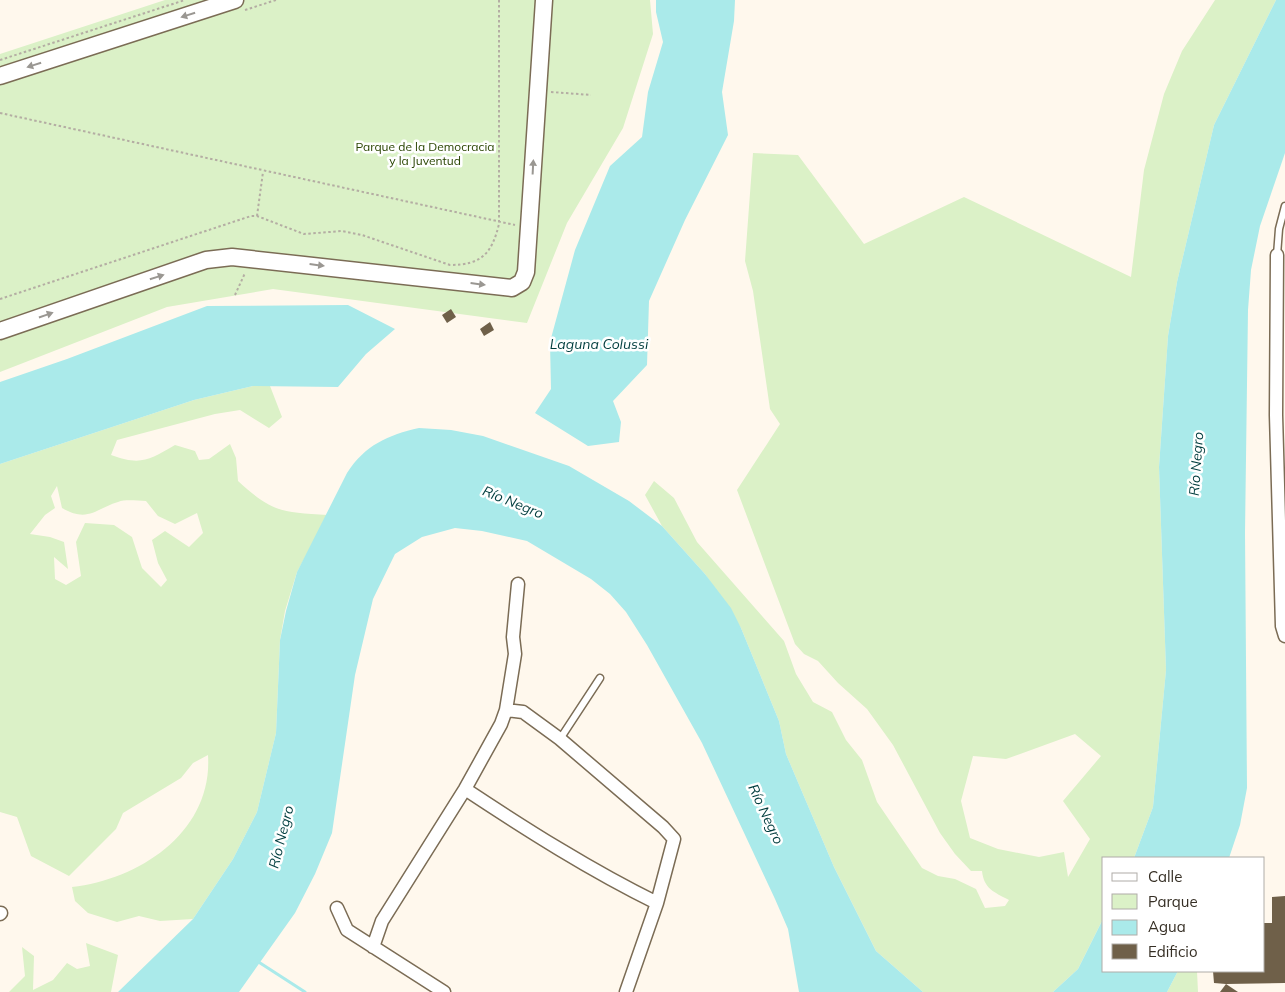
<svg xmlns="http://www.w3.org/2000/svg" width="1285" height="992" font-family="Mulish,sans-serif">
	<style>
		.green { fill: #dbf1c7; fill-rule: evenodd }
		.water { fill: #aaeaea }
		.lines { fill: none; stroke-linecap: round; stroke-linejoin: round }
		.stream { stroke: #aaeaea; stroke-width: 3 }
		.building { fill: #6f6049 }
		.service-casing { stroke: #7b6c55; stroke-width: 9 }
		.minor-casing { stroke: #7b6c55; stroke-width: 15 }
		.tertiary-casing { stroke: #7b6c55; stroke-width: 19 }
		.path { stroke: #b4ada3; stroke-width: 2; stroke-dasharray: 2.5 2.5; stroke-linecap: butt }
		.service { stroke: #fff; stroke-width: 6 }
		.minor { stroke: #fff; stroke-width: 12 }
		.tertiary { stroke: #fff; stroke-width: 16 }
		.oneway { fill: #9a9792 }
		.labels { text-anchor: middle; stroke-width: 5; stroke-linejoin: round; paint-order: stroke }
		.park-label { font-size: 12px; fill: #2a4502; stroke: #fff }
		.water-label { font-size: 14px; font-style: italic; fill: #003d3e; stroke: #fff }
	</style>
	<rect width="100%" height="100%" fill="#fff8ed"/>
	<path class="green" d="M165,0h485l3,34 -30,94 -56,95 -40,100 -254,-34 -106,18 -167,65v-318z
		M1215,0h61l-62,125 -37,157 -9,54 -9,131 7,203 -13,137 -19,51h-30v59l-26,52 -25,23h-130l-47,-41 -42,-84 -48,-113 -7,-33 -38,-93 -36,-54 -43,-48 -17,-31 9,-14 20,17 23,44 87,99 12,33 17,28 19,10 14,28 16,20 15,42 45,66 16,8 17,3 21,10 9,19 20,-2 4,-6c-15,-8 -25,-11 -27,-29h-11l-16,-17 -15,-21 -47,-88 -26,-36 -29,-26 -20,-22 -14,-7 -9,-10 -58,-154 43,-66 -10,-15 -17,-118 -8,-30 8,-108 45,2 66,89 100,-47 167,80 13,-107 20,-76 18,-43zM1075,734l26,22 -38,45 27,38 -22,38 -4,-25 -25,5 -41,-8 -28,-11 -9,-37 12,-45 33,3z
		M253,386h17l12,31 -13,11 -29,-18 -25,4 -98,26 -6,15c30,11 38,5 64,-10l20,6 4,9 10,-1 21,-15 6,14 2,23c35,32 44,31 90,34l-31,57 -12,39 -5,29 -4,93 -19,79 -24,47 -40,60 -33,2 -21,-5 -22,6 -29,-9 -13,-12 -3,-14c69,-8 141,-56 136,-132l-15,8 -12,15 -58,35 -7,16 -47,47 -38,-20 -14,-39 -17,-5v-348l194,-64zM57,486l5,22c26,15 33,1 56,-6 8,-3 19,-1 28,-1l12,15 17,8 22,-11 6,20 -14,14 -24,-16 -13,9 6,23 9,17 -6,7 -19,-19 -10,-31 -18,-12 -29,-2 -9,19 5,34 -15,9 -11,-6 -1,-22 14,12 -4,-27 -14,-5 -20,-3 15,-19 10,-7 -4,-12z
		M86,943l32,12 -7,37h-102l16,-16 -3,-29 12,9 -1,34 20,-10 14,-17 10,6 13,-3z
		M1178,971h19l1,21h-31z"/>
	<path class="water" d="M656,0h79l-1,21 -12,71 6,43 -43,85 -36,81 -2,64 -34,36 8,21 -2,20 -31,4 -53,-33 16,-24 -1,-47 25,-92 35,-84 32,-29 6,-45 15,-50 -7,-30z
		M1276,0h9v153l-25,73 -9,44 -3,40 -3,223 2,255 -7,37 -11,33h-95l19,-51 13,-137 -7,-203 9,-131 9,-54 37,-157z
		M348,305l47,24 -29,25 -28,33 -85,-1 -59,14 -194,64v-82l67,-23 140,-53z
		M419,428l32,2 32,6 86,30 60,35 33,25 43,48 26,34 10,20 38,93 7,33 48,113 42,84 47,41h-124l-11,-63 -13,-30 -73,-156 -55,-98 -21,-33 -16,-18 -19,-15 -64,-38 -45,-10 -27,-3 -33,9 -27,17 -22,45 -18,76 -23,158 -17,41 -20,39 -56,79h-121l75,-73 40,-60 24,-47 19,-79 4,-93 6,-29 11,-39 50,-99c18,-28 41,-38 72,-45z
		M1104,917v54h74l-11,21h-114l25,-23z"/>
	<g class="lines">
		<path class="stream" d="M257,961l48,31"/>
	</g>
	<path class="building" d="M451,309l5,8 -9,6 -5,-8z
		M490,322l4,8 -10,6 -4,-7z
		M1285,896v87l-59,1 12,8h-18l6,-8 -12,-1 -1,-12h51v-48h8v-26z"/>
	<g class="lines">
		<defs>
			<path id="service" d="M1277,255l2,-26 6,-23
				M560,739l40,-61"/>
			<path id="minor" d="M1277,255l-1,160 6,211 3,10
				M506,710l17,2 37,27 103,88 11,12 -17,64 -31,89
				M465,789c62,41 125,81 192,114
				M337,908l10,22 97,62
				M0,914l1,-1
				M373,947l9,-26 83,-132 36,-65 5,-14 9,-56 -2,-17 5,-53"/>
			<path id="tertiary" d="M0,76l235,-76
				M0,331l206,-71 26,-3 280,31 10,-6 4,-10 18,-272"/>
		</defs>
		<use href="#service" class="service-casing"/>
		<use href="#minor" class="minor-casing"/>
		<use href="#tertiary" class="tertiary-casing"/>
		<path class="path" d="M245,10l31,-10
			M0,60l185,-60
			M551,92l40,3
			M0,113l515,112
			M257,216l6,-44
			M235,295l10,-22
			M0,299l251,-83h6l47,18 38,-3 20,4 88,30c32,0 42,-12 49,-41v-224"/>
		<use href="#service" class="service"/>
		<use href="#minor" class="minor"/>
		<use href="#tertiary" class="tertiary"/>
	</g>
	<defs><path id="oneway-solid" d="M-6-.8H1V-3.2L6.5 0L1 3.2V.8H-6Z" transform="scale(1.25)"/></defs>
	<g class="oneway">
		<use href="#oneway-solid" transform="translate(188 15) rotate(162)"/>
		<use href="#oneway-solid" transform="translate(34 65) rotate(162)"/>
		<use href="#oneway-solid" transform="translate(533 167) rotate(-87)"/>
		<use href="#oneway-solid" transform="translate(317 265) rotate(7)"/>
		<use href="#oneway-solid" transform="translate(157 277) rotate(-18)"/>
		<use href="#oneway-solid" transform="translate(478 284) rotate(7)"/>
		<use href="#oneway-solid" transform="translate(46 315) rotate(-19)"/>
	</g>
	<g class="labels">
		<g class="park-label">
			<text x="425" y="151">Parque de la Democracia<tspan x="425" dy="14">y la Juventud</tspan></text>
		</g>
		<g class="water-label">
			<text x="599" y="349">Laguna Colussi</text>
			<text transform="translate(1196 464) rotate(-86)" y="5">Río Negro</text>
			<text transform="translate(513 502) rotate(22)" y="5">Río Negro</text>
			<text transform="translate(766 814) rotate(65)" y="5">Río Negro</text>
			<text transform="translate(281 837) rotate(-76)" y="5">Río Negro</text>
		</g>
	</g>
	<rect x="1102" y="857" width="162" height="115" fill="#ffffff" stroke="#afaca8"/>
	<rect x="1112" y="873" width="25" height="8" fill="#ffffff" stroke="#afaca8"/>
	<text x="1148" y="882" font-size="15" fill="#362f25">Calle</text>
	<rect x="1112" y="894" width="25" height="15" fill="#dbf1c7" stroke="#afaca8"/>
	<text x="1148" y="907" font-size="15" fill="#362f25">Parque</text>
	<rect x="1112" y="920" width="25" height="15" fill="#aaeaea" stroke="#afaca8"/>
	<text x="1148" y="932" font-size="15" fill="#362f25">Agua</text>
	<rect x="1112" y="944" width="25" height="15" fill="#6f6049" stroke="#afaca8"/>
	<text x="1148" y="957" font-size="15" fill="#362f25">Edificio</text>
</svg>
